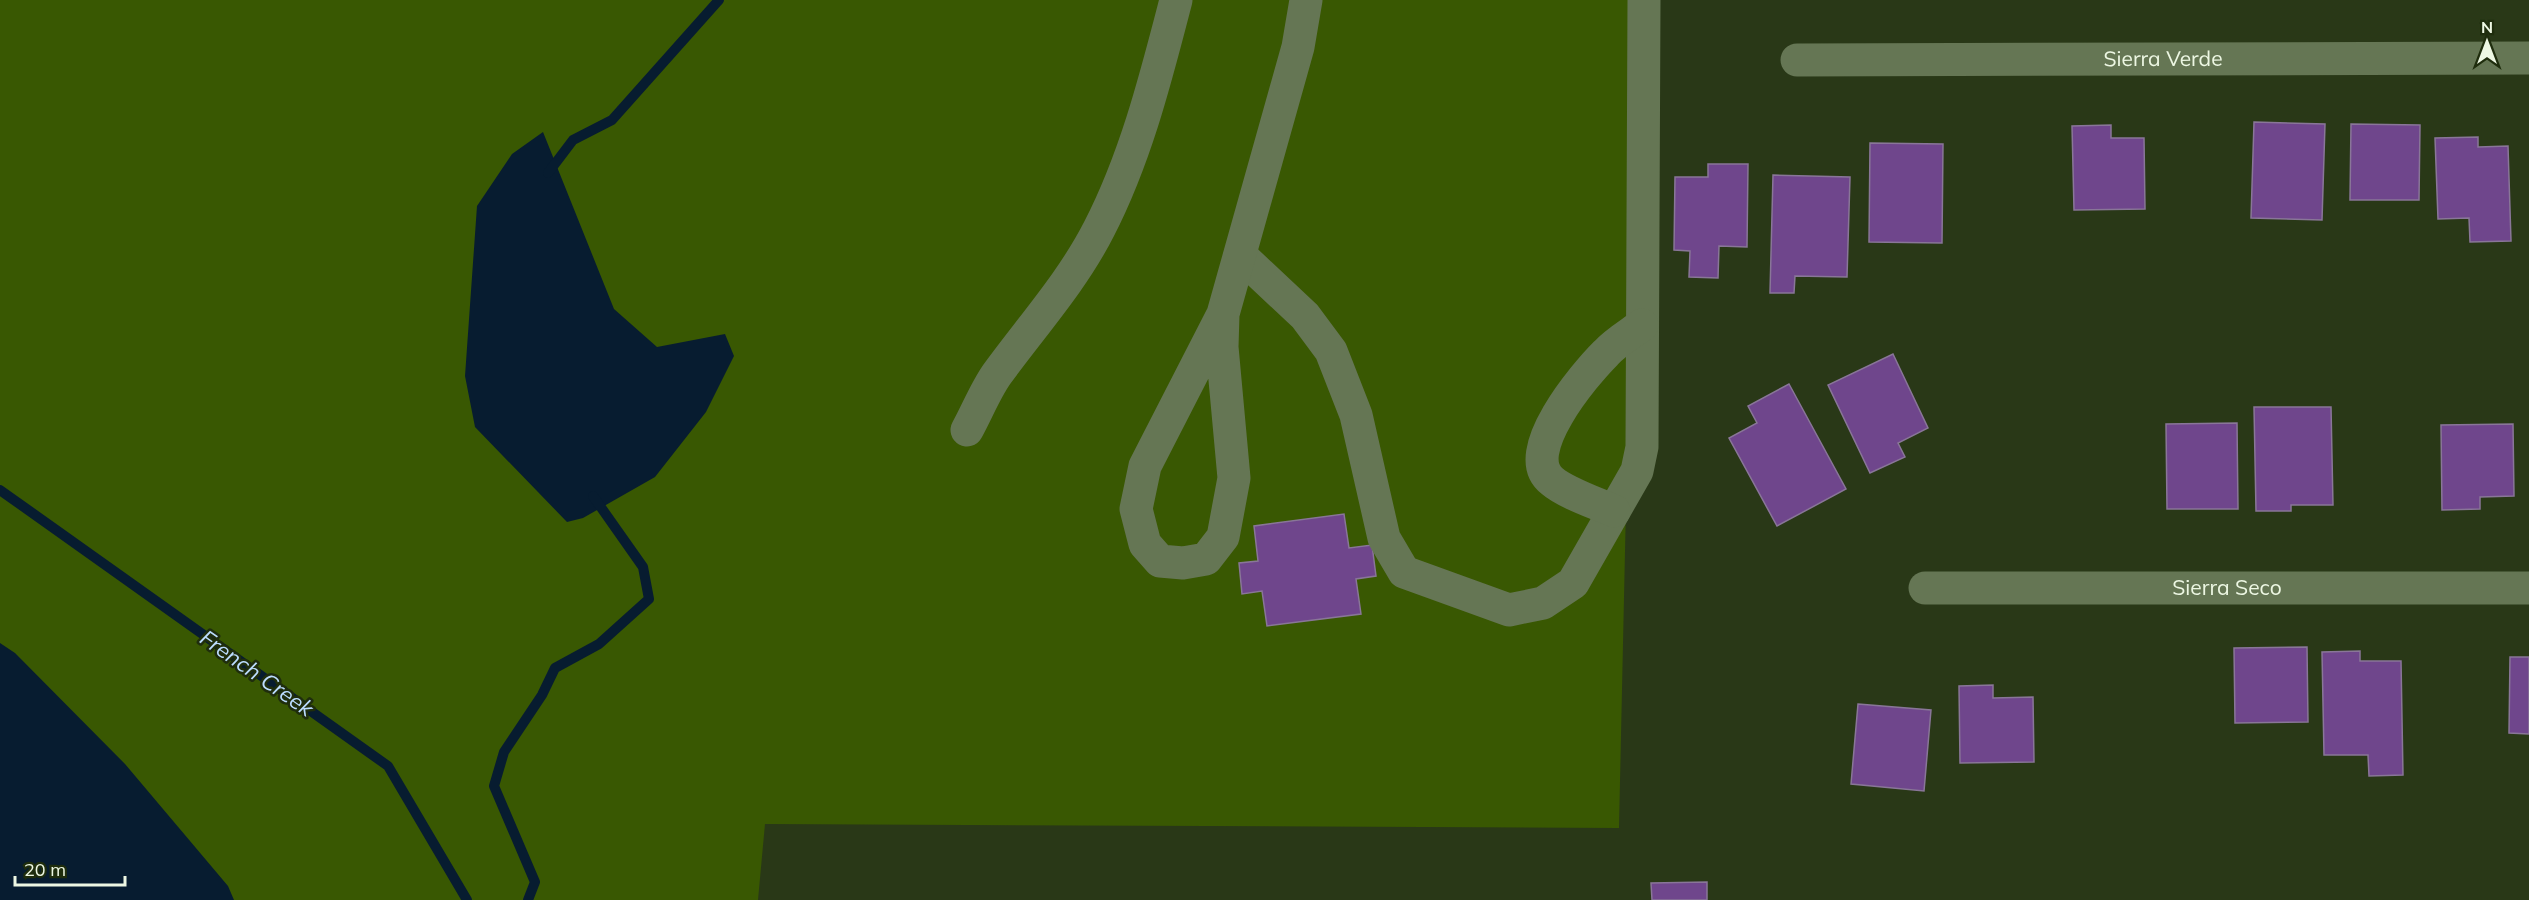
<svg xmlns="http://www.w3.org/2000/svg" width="2529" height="900" font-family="Mulish,sans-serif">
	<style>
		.green { fill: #395802 }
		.water { fill: #071c30 }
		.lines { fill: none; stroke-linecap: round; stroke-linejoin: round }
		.stream { stroke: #071c30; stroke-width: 10 }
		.building { fill: #6f468c; stroke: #897698; stroke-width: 1.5 }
		.minor { stroke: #657654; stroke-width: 33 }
		.labels { text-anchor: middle; stroke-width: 5; stroke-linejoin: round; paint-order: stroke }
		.street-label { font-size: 21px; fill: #edf7e3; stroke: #1f2d0d }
		.water-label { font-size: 22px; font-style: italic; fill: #bbdcfe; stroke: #1f2d0d }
	</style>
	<rect width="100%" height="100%" fill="#293817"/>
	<path class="green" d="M0,0h1637l-18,828 -854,-4 -7,76h-758z"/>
	<path class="water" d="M543,132l71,177 43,38 68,-13 9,22 -28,56 -51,65 -72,41 -16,4 -92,-95 -10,-51 12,-170 35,-52z
		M0,643l15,10 110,111 103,122 6,14h-234z"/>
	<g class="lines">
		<path class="stream" d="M548,173l25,-33 39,-20 107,-120
			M0,490l388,276 79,134
			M528,900l7,-18 -41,-96 10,-34 38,-57 13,-27 44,-24 50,-45 -6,-32 -50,-71"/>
	</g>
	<path class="building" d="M2254,122l71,2 -3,96 -71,-2z
		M2351,124l69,1 -1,75h-69z
		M2111,125v13h33l1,71 -71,1 -2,-84z
		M2478,137v10l30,-1 3,95 -41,1 -1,-24 -31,1 -3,-81z
		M1870,143l73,1 -1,99 -73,-1z
		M1708,164h40l-1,83 -28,-1 -1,32 -29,-1 1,-26 -16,-1 1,-73h33z
		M1773,175l77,2 -3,100 -52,-1 -1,17h-24z
		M1893,354l35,74 -30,15 7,14 -35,16 -42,-88z
		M1789,384l57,105 -69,37 -48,-88 28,-15 -9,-17z
		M2254,407h77l2,98h-42v6h-35z
		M2237,423l1,86h-71l-1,-85z
		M2513,424l1,72 -34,1v12l-38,1 -1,-85z
		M1344,514l5,34 23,-3 4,31 -20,3 5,35 -94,12 -5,-35 -20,3 -3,-31 19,-2 -4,-35z
		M2307,647l1,75 -73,1 -1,-75z
		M2360,651v10h41l2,114 -34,1 -1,-21h-44l-2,-103z
		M2510,657h19v77l-20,-1z
		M1993,685v13l40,-1 1,65 -74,1 -1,-77z
		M1858,704l73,6 -7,81 -73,-7z
		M1707,882v18h-55l-1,-17z"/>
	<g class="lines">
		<g class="minor">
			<path id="s1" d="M1797,60l732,-2"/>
			<path d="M1240,255l65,61 26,35 25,64 28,123 20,34 105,38 34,-7 30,-20 64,-112 5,-24 2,-447"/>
			<path d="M1223,314l-1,33 12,131 -11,59 -17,22 -23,4 -23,-2 -15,-17 -9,-35 9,-43 78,-152 75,-267 8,-47"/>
			<path d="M967,430c10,-18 18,-39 30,-56 35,-48 75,-92 102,-145 37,-72 57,-152 77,-229"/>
			<path d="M1614,511c-18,-8 -48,-18 -62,-30 -35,-27 32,-106 54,-128 10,-11 24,-19 36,-28"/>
			<path id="s2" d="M1925,588h604"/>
		</g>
	</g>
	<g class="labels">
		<g class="street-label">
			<text dy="7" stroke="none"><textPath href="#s1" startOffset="366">Sierra Verde</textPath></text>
			<text dy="7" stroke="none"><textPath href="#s2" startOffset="302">Sierra Seco</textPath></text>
		</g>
		<g class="water-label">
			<text transform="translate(257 673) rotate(35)" y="8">French Creek</text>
		</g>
	</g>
	<g transform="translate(2487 42)" stroke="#1f2d0d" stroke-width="4.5" paint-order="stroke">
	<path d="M0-4.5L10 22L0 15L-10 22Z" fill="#edf7e3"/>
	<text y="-9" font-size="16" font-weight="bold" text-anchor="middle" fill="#edf7e3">N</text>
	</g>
	<path d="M15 876v9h110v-9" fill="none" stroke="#edf7e3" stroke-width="3"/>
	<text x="24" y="876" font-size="18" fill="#edf7e3" stroke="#1f2d0d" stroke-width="4.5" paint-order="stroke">20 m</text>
</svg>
